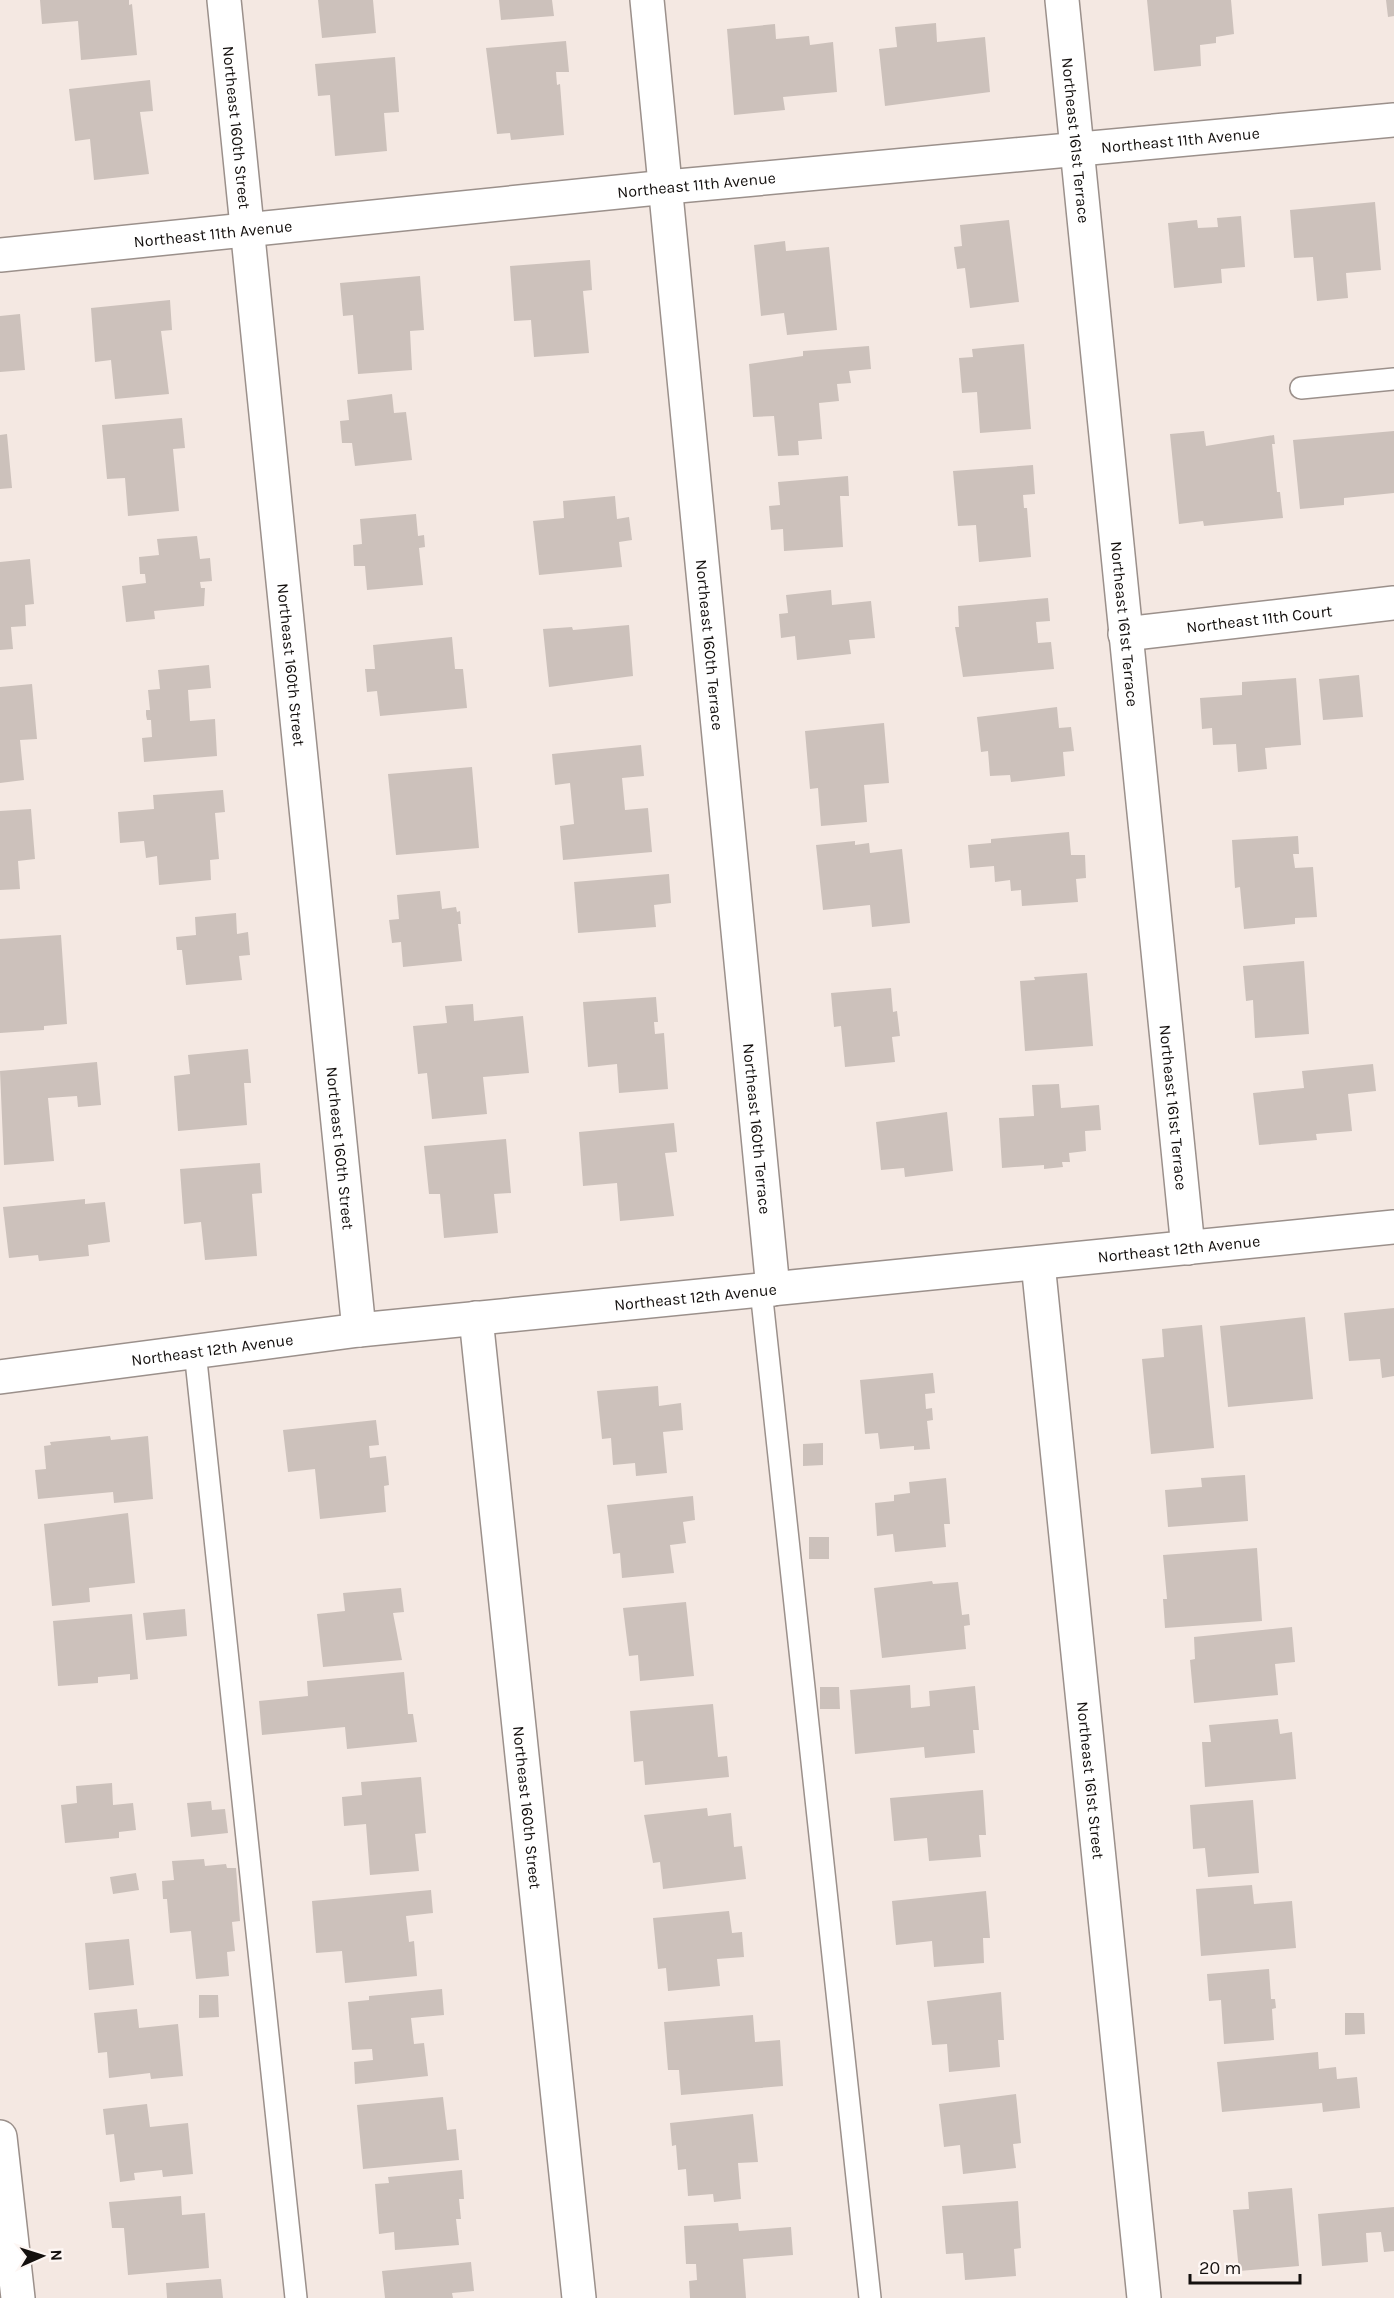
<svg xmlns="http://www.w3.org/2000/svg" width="1394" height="2298" font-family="Karla,sans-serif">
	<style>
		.building { fill: #ccc1bb }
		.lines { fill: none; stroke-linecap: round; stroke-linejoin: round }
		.lane-casing { stroke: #9b908b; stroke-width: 24 }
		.street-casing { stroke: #9b908b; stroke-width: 36 }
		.secondary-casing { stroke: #9b908b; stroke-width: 36 }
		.lane { stroke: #fff; stroke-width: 21 }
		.street { stroke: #fff; stroke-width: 33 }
		.secondary { stroke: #fff; stroke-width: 33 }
		.labels { text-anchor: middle; stroke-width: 4.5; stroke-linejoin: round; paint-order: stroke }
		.street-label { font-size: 16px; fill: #14100e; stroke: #fdf6f3 }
	</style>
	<rect width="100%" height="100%" fill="#f4e8e2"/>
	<path class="building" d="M40,0h89v5l3,-1 5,51 -56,5 -3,-39 -36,3z
		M318,0h55l3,33 -54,5z
		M499,0h53l2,16 -53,4z
		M1147,0h84l3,34 -18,3v6l-16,2 1,21 -47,5z
		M1386,0h8v16l-6,1z
		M936,23l1,19 48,-5 5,55 -105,14 -6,-57 18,-2 -2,-20z
		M775,24l1,15 33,-3 1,9 23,-3 4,50 -54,5 2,13 -51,5 -7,-86z
		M566,41l3,31h-13l1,13 3,-1 4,51 -53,5 -1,-7 -13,1 -11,-86z
		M395,57l4,55 -15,1 3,38 -52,5 -5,-61 -12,1 -3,-32z
		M150,80l3,31 -13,1 9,62 -55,6 -4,-41 -15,2 -6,-52z
		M1375,202l6,68 -35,3 2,25 -31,3 -4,-44 -19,1 -4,-48z
		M1241,216l4,51 -24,2 1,14 -48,5 -6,-65 29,-3 1,8 20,-1 -1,-9z
		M1009,220l10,82 -49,6 -5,-40 -8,1 -3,-22 8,-1 -2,-21z
		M785,241l1,10 43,-4 8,83 -50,5 -3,-22 -23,3 -7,-71z
		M590,260l2,30 -9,1 6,62 -55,4 -3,-37 -17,1 -4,-55z
		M420,276l4,54 -14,1 2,39 -54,4 -5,-59 -10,1 -3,-33z
		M170,300l2,30 -11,1 8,63 -54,5 -4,-39 -16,2 -4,-54z
		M20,314l5,56 -25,2v-56z
		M1024,344l7,85 -51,4 -3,-41 -15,1 -3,-35 14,-1 -1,-8z
		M869,346l2,23 -22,2 2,12 -14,1 2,17 -20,2 3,36 -24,2 1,14 -21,1 -4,-40 -21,1 -4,-53 54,-8v-5z
		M392,394l2,19 12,-1 6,48 -57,6 -3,-23h-10l-2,-22 9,-1 -2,-20z
		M182,418l3,30 -12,1 6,62 -51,5 -3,-38 -18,1 -5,-54z
		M1204,431l2,15 68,-11 1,9h-3l5,48h3l3,26 -79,8 -1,-5 -24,3 -9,-90z
		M1394,431v62l-50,5v7l-44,4 -7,-69z
		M7,434l5,54 -12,1v-54z
		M1033,465l2,29 -12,1 1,13h3l4,49 -52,5 -3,-37 -18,1 -5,-55z
		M848,476l1,20h-9l3,51 -59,4 -1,-22 -12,1 -2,-24 11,-1 -2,-23z
		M615,496l2,23 12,-2 3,23 -13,2 3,25 -83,8 -6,-54 31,-3 -1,-17z
		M416,514l2,22 6,-1 1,12 -6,1 4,37 -56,5 -2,-24h-11l-1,-21 9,-1 -2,-25z
		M197,536l3,23 10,-1 2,23 -12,1 1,6h4l-1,18 -50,5 1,8 -29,3 -4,-36 24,-3 -1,-9h-5l-1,-17 20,-2 -2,-16z
		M30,559l4,45 -9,1 1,21 -15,1 2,22 -13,1v-88z
		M831,590l1,15 39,-4 4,37 -26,2 2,14 -54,6 -2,-24 -14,2 -2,-24 9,-1 -2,-18z
		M1048,598l2,23 -14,1 2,21 13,-1 3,27 -91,8 -8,-50h4l-1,-21z
		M629,625l4,51 -84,11 -6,-58 29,-2 1,3z
		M452,637l3,32h8l4,39 -87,8 -3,-25 -10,1 -2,-23h10l-2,-24z
		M209,665l2,23 -23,2 2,31 25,-2 2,37 -73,6 -2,-24 10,-1 -1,-17h-4l-1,-5v-5h4l-2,-20 12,-1 -2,-19z
		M1359,675l4,42 -40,3 -4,-41z
		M1296,678l5,67 -36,3 2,21 -29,3 -2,-28 -23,1 -1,-17 -10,1 -2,-31 42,-3v-13z
		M32,684l5,55 -17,1 4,40 -24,3v-96z
		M1057,707l2,21 12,-1 3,24 -11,1 2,24 -54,6 -1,-7 -20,1 -2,-25 -7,1 -4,-35z
		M884,723l5,60 -25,2 3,37 -46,4 -3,-38 -8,1 -5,-58z
		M641,745l3,31 -22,2 3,32 23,-2 4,44 -89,8 -3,-34 14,-2 -4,-41 -15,2 -3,-31z
		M472,767l7,81 -83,7 -8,-81z
		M223,790l2,22 -10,1 4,46 -9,1 1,20 -52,5 -2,-29 -11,2 -2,-17 -24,2 -2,-31 36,-3 -1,-14z
		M31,809l4,50 -17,2 2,28 -20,1v-79z
		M1069,832l2,23h14l1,23 -10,1 2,23 -56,4 -1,-16 -10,1 -1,-11 -15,2 -1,-16 -24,2 -2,-23 23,-2v-4z
		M1298,836l1,18h-6l2,14 18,-1 4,50 -22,1v6l-51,5 -4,-42 -5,1 -3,-48z
		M855,841v4l14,-2 1,10 32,-4 8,74 -38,4 -2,-22 -47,5 -7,-65z
		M669,874l2,29 -17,2 2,22 -78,6 -4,-51z
		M440,891l2,18 14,-2 1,5 3,-1 1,13h-3l4,37 -59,6 -2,-25 -9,1 -3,-23 10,-1 -2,-24z
		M236,913l1,21 11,-2 2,23 -11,1 3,24 -56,5 -4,-35h-5l-1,-13 20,-2 -1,-18z
		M61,935l6,89 -23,2v4l-44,3v-94z
		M1304,961l5,73 -54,4 -2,-38 -7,1 -3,-35z
		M1087,973l6,73 -68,5 -5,-70 15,-1 -1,-3z
		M891,988l2,24 4,-1 3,25 -8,1 3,25 -50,5 -4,-41 -7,1 -3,-34z
		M656,997l2,25h-4l1,12 9,-1 4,56 -49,4 -2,-29 -29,3 -5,-65z
		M473,1004l1,17 49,-5 6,57 -46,4 4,37 -55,5 -5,-46 -9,1 -5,-48 34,-3 -2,-17z
		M248,1049l3,34h-7l3,42 -69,6 -4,-55 16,-2 -2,-19z
		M97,1062l4,43 -23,2 -1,-11 -29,2 6,63 -50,4 -4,-94z
		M1373,1064l3,27 -28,3 4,37 -36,3 1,6 -58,5 -6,-52 51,-5 -2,-17z
		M1059,1084l2,24 38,-3 2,25 -16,1 1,20 -17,2 1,9h-8l1,5 -19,2v-4l-42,3 -3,-50 35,-2 -2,-31z
		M947,1112l6,59 -48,6 -1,-9 -23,2 -5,-48z
		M674,1123l3,29 -12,1 9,63 -54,5 -3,-38 -34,3 -4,-54z
		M506,1139l5,54 -17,1 4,39 -54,5 -4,-44h-11l-5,-48z
		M260,1163l2,30 -10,1 5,62 -52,4 -4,-38 -17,2 -4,-55z
		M85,1199v5l20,-2 5,40 -22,3 1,11 -50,5 -1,-6 -29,3 -6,-51z
		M1394,1308v68l-12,2 -2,-19 -31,2 -5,-48z
		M1305,1317l8,82 -85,8 -8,-81z
		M1202,1325l12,123 -63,6 -9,-95 22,-2 -2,-28z
		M933,1373l2,20 -10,1 1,15 6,-1 1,12 -6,1 3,28 -16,1v-4l-34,3 -2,-16 -13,1 -5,-54z
		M658,1386l1,20 22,-3 2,27 -20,2 4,41 -31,3 -1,-13 -22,2 -2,-27 -9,1 -5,-48z
		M376,1420l3,25 -10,1 1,12 16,-2 3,29 -5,1 2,26 -66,7 -5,-50 -27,3 -5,-42z
		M110,1436l1,4 37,-4 5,63 -39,4 -1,-11 -75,7 -3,-29 11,-1 -2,-23 7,-1 -1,-3z
		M823,1443v22l-20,1v-22z
		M1245,1475l3,46 -80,6 -3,-37 37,-3 -1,-9z
		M946,1478l4,46h-6l2,23 -51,5 -2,-18 -16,2 -2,-33 19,-2v-6l16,-2 -1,-11z
		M693,1496l2,24 -12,2 3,21 -16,2 4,28 -52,5 -2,-25 -7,1 -6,-49z
		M128,1513l7,70 -46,5 1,14 -38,4 -8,-82z
		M809,1537h20v22h-20z
		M1257,1548l5,73 -97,7 -2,-29h4l-4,-44z
		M932,1581l1,3 25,-2 4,33 7,-1 1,11 -6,1 2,23 -84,9 -8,-70z
		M401,1588l3,24 -11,1 9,47 -79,7 -6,-53 28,-3 -2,-18z
		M686,1602l8,74 -54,5 -2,-26 -9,1 -6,-48z
		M185,1609l2,27 -41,4 -3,-27z
		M132,1614l6,65 -8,1v-6l-32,3v6l-40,3 -5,-65z
		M1292,1627l3,35 -20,2 3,31 -84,8 -4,-43 5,-1 -1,-22z
		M404,1672l4,42h5l4,28 -70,7 -2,-22 -83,8 -3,-34 49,-5 -1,-15z
		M910,1685l1,23 19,-2 -1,-15 46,-5 4,44h-6l2,23 -50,5 -1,-11 -69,7 -5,-64z
		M820,1687h19l1,22h-20z
		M713,1704l5,53 9,-1 2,21 -84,8 -2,-24 -9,1 -4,-51z
		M1278,1719l2,15 12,-2 4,47 -91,8 -3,-45h9l-2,-17z
		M421,1777l5,56 -11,1 4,37 -49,4 -4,-51 -22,2 -2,-29 20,-2 -1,-13z
		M112,1783l1,22 20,-2 3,27 -17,2v6l-54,5 -4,-38 16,-2 -1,-17z
		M983,1790l3,45h-7l2,22 -52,4 -2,-23 -33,3 -4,-43z
		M1253,1800l6,73 -51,4 -3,-29 -12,1 -3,-44z
		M211,1801l1,9 13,-1 3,24 -37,4 -4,-34z
		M707,1808l1,8 23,-3 3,34 8,-1 4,33 -83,10 -3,-27 -7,1 -9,-48z
		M204,1859l1,7 21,-2 1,4h9l4,53 -8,1 3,29 -8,1 2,24 -33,3 -5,-48 -21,2 -3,-34h-4l-1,-18 12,-1 -2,-19z
		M136,1873l3,17 -26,4 -3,-17z
		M1252,1885l2,19 38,-3 4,47 -95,8 -5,-67z
		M431,1890l2,23 -27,3 3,26 5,-1 3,35 -72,7 -3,-32 -26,2 -4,-52z
		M986,1891l4,47h-7l1,25 -50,4 -2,-26 -36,4 -4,-44z
		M729,1911l3,22 10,-1 2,25 -27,2 3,27 -52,5 -2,-23 -8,1 -5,-51z
		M129,1939l5,46 -45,5 -4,-47z
		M1269,1969l2,30h4l1,9 -4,1 2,31 -50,4 -3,-44 -12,1 -2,-27z
		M442,1989l2,26 -33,3 3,26 10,-1 4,33 -73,8 -1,-22 19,-2 -1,-11 -20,1 -4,-48 21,-2v-4z
		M1001,1992l3,48h-6l2,27 -51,5 -2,-28 -15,1 -5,-44z
		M199,1995h19l1,22 -20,1z
		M137,2009l2,19 39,-4 5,52 -32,3 -1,-6 -41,5 -2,-26 -9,1 -4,-40z
		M1345,2013h19l1,21 -20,1z
		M753,2015l2,27 25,-2 3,46 -102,9 -2,-25h-11l-4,-48z
		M1318,2052l1,17 17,-2 1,12 20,-2 3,31 -37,4 -1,-9 -100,9 -5,-50z
		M1016,2094l5,49 -8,1 3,24 -53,6 -3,-29 -16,2 -5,-43z
		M443,2097l4,33 9,-1 3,31 -96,9 -6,-64z
		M147,2104l3,23 38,-4 5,51 -30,3 -1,-7 -28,3 1,7 -15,2 -6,-48 -8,1 -3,-26z
		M753,2114l5,48 -20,1 3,36 -27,3 -1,-8 -25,2 -2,-27 -8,1 -2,-25 -4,1 -2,-23z
		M462,2170l2,29h-5l2,20h-5l3,26 -64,5 -1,-18 -15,2 -4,-50 14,-1 -1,-6z
		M1292,2188l7,78 -60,5 -6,-61 16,-1 -1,-17z
		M181,2196l1,19 23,-2 4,55 -81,7 -4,-47h-12l-3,-26z
		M1018,2201l3,47 -7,1 2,27 -51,4 -2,-27 -17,1 -4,-48z
		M1394,2207v44l-10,1 -3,-20 -15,1 2,29 -46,4 -4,-52z
		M738,2223l1,8 52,-4 2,28 -50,4 3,39h-56l-1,-17 8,-1 -1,-16h-10l-2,-38z
		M471,2262l3,29 -22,2 1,5h-68l-3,-27z
		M221,2279l2,19h-56l-1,-15z"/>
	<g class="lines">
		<defs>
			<path id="lane" d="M1301,388l93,-9
				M761,1290l109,1008
				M195,1351l101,947"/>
			<g id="street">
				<path id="s1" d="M224,0l135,1330"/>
				<path id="s2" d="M647,0l126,1289"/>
				<path id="s3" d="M1062,0l126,1248"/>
				<path id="s4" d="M0,255l667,-68 727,-67"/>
				<path id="s5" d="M1125,634l269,-31"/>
				<path id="s6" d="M1038,1263l106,1035"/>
				<path id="s7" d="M476,1318l103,980"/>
			</g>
			<g id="secondary">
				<path id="s8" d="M0,1377l359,-47 1035,-103"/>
				<path d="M0,2137l18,161"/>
			</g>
		</defs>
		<use href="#lane" class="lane-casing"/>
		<use href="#street" class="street-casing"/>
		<use href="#secondary" class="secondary-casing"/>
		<use href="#lane" class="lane"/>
		<use href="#street" class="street"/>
		<use href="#secondary" class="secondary"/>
	</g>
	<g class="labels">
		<g class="street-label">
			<text dy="6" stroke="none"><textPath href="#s1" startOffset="128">Northeast 160th Street</textPath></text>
			<text dy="6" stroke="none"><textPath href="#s4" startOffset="1186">Northeast 11th Avenue</textPath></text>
			<text dy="6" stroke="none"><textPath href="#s3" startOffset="141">Northeast 161st Terrace</textPath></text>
			<text dy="6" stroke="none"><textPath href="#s4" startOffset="700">Northeast 11th Avenue</textPath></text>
			<text dy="6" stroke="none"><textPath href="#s4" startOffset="214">Northeast 11th Avenue</textPath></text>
			<text dy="6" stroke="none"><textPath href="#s5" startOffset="135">Northeast 11th Court</textPath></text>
			<text dy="6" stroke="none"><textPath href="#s3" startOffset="627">Northeast 161st Terrace</textPath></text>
			<text dy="6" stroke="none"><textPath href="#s2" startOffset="648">Northeast 160th Terrace</textPath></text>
			<text dy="6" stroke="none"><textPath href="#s1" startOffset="668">Northeast 160th Street</textPath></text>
			<text dy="6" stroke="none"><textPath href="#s3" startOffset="1113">Northeast 161st Terrace</textPath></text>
			<text dy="6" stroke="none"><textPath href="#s2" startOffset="1134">Northeast 160th Terrace</textPath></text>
			<text dy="6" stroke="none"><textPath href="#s1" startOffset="1154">Northeast 160th Street</textPath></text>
			<text dy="6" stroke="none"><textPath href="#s8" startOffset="1186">Northeast 12th Avenue</textPath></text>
			<text dy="6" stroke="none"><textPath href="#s8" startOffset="700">Northeast 12th Avenue</textPath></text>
			<text dy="6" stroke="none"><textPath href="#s8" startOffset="214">Northeast 12th Avenue</textPath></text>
			<text dy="6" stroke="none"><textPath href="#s6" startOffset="520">Northeast 161st Street</textPath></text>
			<text dy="6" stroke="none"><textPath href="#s7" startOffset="492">Northeast 160th Street</textPath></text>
		</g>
	</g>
	<g transform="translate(42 2256) rotate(87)" stroke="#fdf6f3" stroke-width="4.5" paint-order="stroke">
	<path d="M0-4.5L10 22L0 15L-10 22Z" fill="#14100e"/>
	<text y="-9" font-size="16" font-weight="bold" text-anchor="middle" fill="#14100e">N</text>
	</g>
	<path d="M1190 2274v9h110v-9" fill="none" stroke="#14100e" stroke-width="3"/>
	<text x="1199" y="2274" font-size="18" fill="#14100e" stroke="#fdf6f3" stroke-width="4.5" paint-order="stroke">20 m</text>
</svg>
